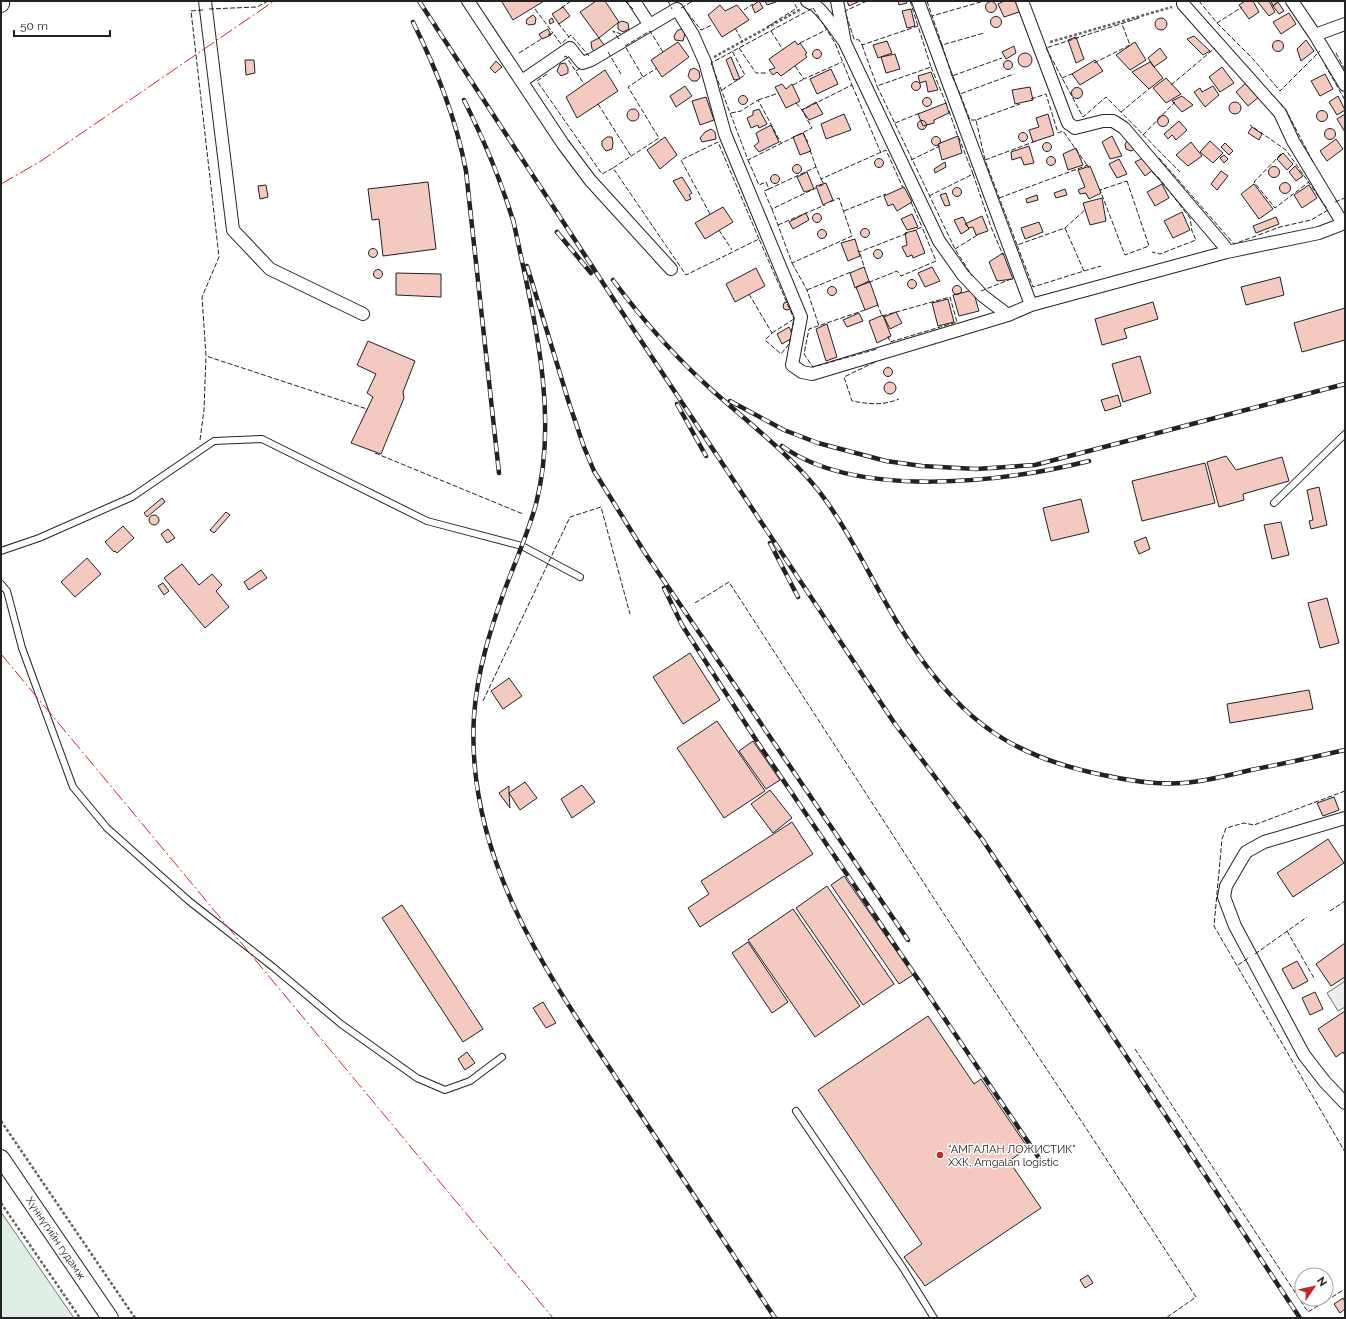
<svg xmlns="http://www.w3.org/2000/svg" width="1346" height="1319" font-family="Raleway,sans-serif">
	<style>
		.green { fill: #e0efe3; stroke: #6f6f6f }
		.parking { fill: #ededed; stroke: #6f6f6f }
		.building { fill: #f3c9c0; stroke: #222 }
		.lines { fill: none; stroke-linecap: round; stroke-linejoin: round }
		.lane-casing { stroke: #222; stroke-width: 8 }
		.street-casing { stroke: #222; stroke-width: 14 }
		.secondary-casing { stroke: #222; stroke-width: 18 }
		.path { stroke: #646464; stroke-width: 2.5; stroke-dasharray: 3 2; stroke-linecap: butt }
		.lane { stroke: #fff; stroke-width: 6 }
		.street { stroke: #fff; stroke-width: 12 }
		.secondary { stroke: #fff; stroke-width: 16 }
		.rail-casing { stroke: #222; stroke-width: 4.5 }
		.rail { stroke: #fff; stroke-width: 3; stroke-dasharray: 9; stroke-linecap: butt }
		.fence { stroke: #222; stroke-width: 1; stroke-dasharray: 5 2; stroke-linecap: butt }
		.power { stroke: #c62828; stroke-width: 1; stroke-dasharray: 14 3 2 3; stroke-linecap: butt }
		.poi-dot { fill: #c62828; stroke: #fff; stroke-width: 1.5 }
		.labels { text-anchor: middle; stroke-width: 3; stroke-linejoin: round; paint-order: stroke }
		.poi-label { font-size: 11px; fill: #222; stroke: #fff; text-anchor: start }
		.street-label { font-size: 11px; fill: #222; stroke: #fff }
	</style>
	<rect width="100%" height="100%" fill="#fff"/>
	<path class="green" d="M1,1212l73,106h-73z"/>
	<path class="parking" d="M1345,981v26l-7,4 -11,-18z"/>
	<path class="building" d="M503,1h41l-31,19 -11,-18z
		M596,1h9l14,21 -20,16 -19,-26z
		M759,1l4,7 -8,5 -3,-7z
		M765,1h11v1l-9,3z
		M847,1h13l-11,5z
		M898,1h8l1,2 -8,2z
		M1004,1h16l5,9 -21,7 -6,-13z
		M1245,1h8l6,11 -10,7 -10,-14z
		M1257,1h12l6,11 -6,4z
		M1271,1h6l1,1 -5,4z
		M985.5 7a5.5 5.5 0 1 1 11 0a5.5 5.5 0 1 1-11 0Z
		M1278,2l6,9 -5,3 -6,-8z
		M720,5l5,6 12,-6 12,15 -27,17 -14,-22z
		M563,7l7,9 -11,8 -7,-10z
		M911,9l4,17 -8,2 -5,-17z
		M1289,13l7,11 -15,10 -8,-12z
		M533,15l3,3 -1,6 -6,1 -3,-2 1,-4z
		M990.5 22a5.5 5.5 0 1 1 11 0a5.5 5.5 0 1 1-11 0Z
		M552,18l2,4 -4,2 -1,-4z
		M1155 24a6 6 0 1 1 12 0a6 6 0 1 1-12 0Z
		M622,21l6,2 1,6 -6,3 -5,-3v-6z
		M548,29l3,6 -9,4 -3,-5z
		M681,29l4,4 -2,8 -8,-1 -1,-4 3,-5z
		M1194,36l16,15 -7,4 -16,-16z
		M1076,37l8,22 -8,4 -8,-23z
		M599,38l5,7 -7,9 -5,-5 -1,-7z
		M1306,40l8,11 -13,10 -4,-12z
		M1272.5 46a5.5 5.5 0 1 1 11 0a5.5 5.5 0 1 1-11 0Z
		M795,41l3,4 2,-2 7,10 -2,1 2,3 -26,19 -4,-4 -4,3 -4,-5 6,-2 -6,-9z
		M887,41l5,12 -14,5 -5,-13z
		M678,42l11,15 -27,20 -11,-17z
		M1135,42l11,18 -16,10 -14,-15z
		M1014,46l2,7 -10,6 -4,-7z
		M1160,48l7,10 -13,9 -6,-9z
		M812.5 54a4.5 4.5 0 1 1 9 0a4.5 4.5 0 1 1-9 0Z
		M1018 60a7 7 0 1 1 14 0a7 7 0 1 1-14 0Z
		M895,54l5,15 -14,4 -5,-16z
		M731,57l9,22 -6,1 -8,-20z
		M245,60h9l1,13 -9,2z
		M1095,60l8,11 -23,14 -8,-11z
		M1003.5 65a4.5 4.5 0 1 1 9 0a4.5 4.5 0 1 1-9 0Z
		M496,61l6,6 -7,6 -5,-5z
		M1150,62l13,16 -14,11 -17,-17z
		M565,63l3,5v5l-7,3 -4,-5 3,-7z
		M1222,67l12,16 -14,9 -11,-15z
		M694,68l5,3 1,6 -3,4h-5l-4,-5 2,-6z
		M831,69l7,15 -21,10 -7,-15z
		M605,70l13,21 -41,27 -11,-21z
		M931,72l7,18 -10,2 -2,-11 -6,2 -2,-7z
		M1325,74l8,15 -13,7 -9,-15z
		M1166,78l15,16 -15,9 -13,-15z
		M911.5 86a4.5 4.5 0 1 1 9 0a4.5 4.5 0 1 1-9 0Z
		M1247,82l13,14 -12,10 -12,-14z
		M782,84l4,5 6,-5 8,17 -14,7 -11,-21z
		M685,86l7,10 -16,11 -6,-11z
		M1213,86l6,9 -14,12 -11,-15 6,-4 2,4z
		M1030,87l3,13 -18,4 -3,-14z
		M1071.5 93a5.5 5.5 0 1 1 11 0a5.5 5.5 0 1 1-11 0Z
		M738.5 100a4.5 4.5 0 1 1 9 0a4.5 4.5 0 1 1-9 0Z
		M1182,96l11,9 -11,7 -10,-11z
		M1338,96l7,14 -8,5 -8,-13z
		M706,97l8,23 -14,5 -8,-24z
		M922.5 102a4.5 4.5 0 1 1 9 0a4.5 4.5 0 1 1-9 0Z
		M816,102l7,12 -14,6 -7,-10z
		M1229 108a6 6 0 1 1 12 0a6 6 0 1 1-12 0Z
		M946,103l3,10 -15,7v3l-11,3 -5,-12z
		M759,109l8,15 -8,4 -1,-3 -7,3 -4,-10 6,-3v-4z
		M627 115a6 6 0 1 1 12 0a6 6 0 1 1-12 0Z
		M1316.5 116a5.5 5.5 0 1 1 11 0a5.5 5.5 0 1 1-11 0Z
		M844,114l7,16 -25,9 -5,-15z
		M1048,114l6,21 -21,7 -4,-12 10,-3 -3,-9z
		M1345,114v18l-8,-13z
		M1157.5 121a5.5 5.5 0 1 1 11 0a5.5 5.5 0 1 1-11 0Z
		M917.5 125a4.5 4.5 0 1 1 9 0a4.5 4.5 0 1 1-9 0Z
		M1179,121l8,9 -11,10 -4,-5 -4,4 -4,-5z
		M771,125l8,17 -20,10 -5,-6 5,-4 -3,-9z
		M1252,127l10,7 -3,6 -11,-7z
		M1324.5 134a5.5 5.5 0 1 1 11 0a5.5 5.5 0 1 1-11 0Z
		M711,129l4,3 1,7 -14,3 -2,-4 5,-6z
		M1018.5 137a4.5 4.5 0 1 1 9 0a4.5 4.5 0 1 1-9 0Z
		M803,133l8,18 -11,4 -7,-18z
		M958,136l4,17 -20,7 -4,-16z
		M1112,136l10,20 -12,3 -8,-17z
		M931.5 141a4.5 4.5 0 1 1 9 0a4.5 4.5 0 1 1-9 0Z
		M607,137h5l1,6 -1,6 -6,2 -4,-5v-5z
		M665,137l12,18 -17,14 -13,-19z
		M1336,139l7,10 -16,12 -7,-10z
		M1127,141l8,8 -4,2 -5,-2 -1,-5z
		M1210,141l13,12 -10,10 -13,-11z
		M1191,142l11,14 -14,10 -12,-11z
		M1042.5 147a4.5 4.5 0 1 1 9 0a4.5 4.5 0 1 1-9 0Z
		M1225,143l8,8 -4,4 -8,-8z
		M1029,146l5,17 -10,2 -3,-8 -9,3 -1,-8z
		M1076,148l7,17 -15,5 -5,-16z
		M1283,153l10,11 -6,6 -10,-11z
		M1224,155l4,4 -4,4 -4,-5z
		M1046.5 161a4.5 4.5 0 1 1 9 0a4.5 4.5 0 1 1-9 0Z
		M1145,157l8,13 -8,6 -10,-14z
		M874.5 163a4.5 4.5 0 1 1 9 0a4.5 4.5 0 1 1-9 0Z
		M1119,159l8,15 -10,4 -8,-14z
		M945,162l1,5 -11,6 -1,-4z
		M792.5 169a4.5 4.5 0 1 1 9 0a4.5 4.5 0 1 1-9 0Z
		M1090,166l11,27 -12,6 -3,-6 -6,1 -2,-4 7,-3 -7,-17z
		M1295,166l8,10 -7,5 -7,-9z
		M1268.5 172a5.5 5.5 0 1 1 11 0a5.5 5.5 0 1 1-11 0Z
		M1221,171l7,5 -11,14 -6,-6z
		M807,172l7,17 -10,3 -7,-15z
		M770.5 179a4.5 4.5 0 1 1 9 0a4.5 4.5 0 1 1-9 0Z
		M682,177l10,16 -3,2 2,4 -5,2 -13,-20z
		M428,182l8,67 -53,7 -4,-37 -7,1 -4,-31z
		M1279.5 188a5.5 5.5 0 1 1 11 0a5.5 5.5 0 1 1-11 0Z
		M826,183l7,17 -10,5 -7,-19z
		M1162,184l7,14 -14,8 -8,-14z
		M1254,184l19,25 -14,10 -18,-25z
		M266,185l2,12 -8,2 -2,-13z
		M1309,185l8,13 -15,10 -8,-13z
		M904,187l8,15 -15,9 -4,-7 -5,2 -4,-10z
		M952.5 192a4.5 4.5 0 1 1 9 0a4.5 4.5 0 1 1-9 0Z
		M1065,189l2,6 -11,3 -2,-5z
		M946,193l4,12 -5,1 -5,-11z
		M1037,195l1,5 -11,3 -1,-4z
		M1102,198l4,23 -16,4 -7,-22z
		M723,207l10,15 -28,17 -10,-16z
		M1182,212l8,18 -17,8 -9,-17z
		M806,213l3,7 -16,9 -4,-7z
		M812.5 218a4.5 4.5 0 1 1 9 0a4.5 4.5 0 1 1-9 0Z
		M912,214l6,13 -11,3 -6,-11z
		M982,216l6,15 -12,4 -3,-8 -4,1 -4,-4z
		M963,217l6,12 -8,5 -7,-14z
		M1276,217l3,7 -23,9 -3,-7z
		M1039,222l4,10 -18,7 -4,-11z
		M860.5 233a4.5 4.5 0 1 1 9 0a4.5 4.5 0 1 1-9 0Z
		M817.5 234a4.5 4.5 0 1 1 9 0a4.5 4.5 0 1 1-9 0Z
		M916,230l9,23 -12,5 -1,-3 -5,2 -5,-10 5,-2 -2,-12z
		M855,239l5,17 -12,5 -7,-18z
		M368.5 253a4.5 4.5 0 1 1 9 0a4.5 4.5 0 1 1-9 0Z
		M873.5 254a4.5 4.5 0 1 1 9 0a4.5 4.5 0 1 1-9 0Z
		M1003,253l10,26 -16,2 -8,-19z
		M864,267l5,14 -14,7 -5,-15z
		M932,267l8,14 -15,6 -7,-14z
		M756,268l9,18 -30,16 -9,-18z
		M373.5 274a4.5 4.5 0 1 1 9 0a4.5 4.5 0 1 1-9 0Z
		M396,273l45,1v23l-45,-2z
		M1280,277l4,18 -38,10 -5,-18z
		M907.5 284a4.5 4.5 0 1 1 9 0a4.5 4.5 0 1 1-9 0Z
		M870,282l8,23 -13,5 -9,-23z
		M952.5 290a4.5 4.5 0 1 1 9 0a4.5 4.5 0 1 1-9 0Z
		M827.5 291a4.5 4.5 0 1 1 9 0a4.5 4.5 0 1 1-9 0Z
		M973,290l6,21 -20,5 -6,-21z
		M948,299l6,23 -16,4 -6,-23z
		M1153,302l5,17 -34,10 3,9 -25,7 -7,-26z
		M783 306a4 4 0 1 1 8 0a4 4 0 1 1-8 0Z
		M1345,308v32l-43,12 -8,-29z
		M896,312l6,11 -12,6 -6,-12z
		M859,313l4,8 -16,6 -4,-7z
		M883,315l8,21 -14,7 -8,-22z
		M827,324l10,33 -11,4 -10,-32z
		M789,327l5,10 -12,7 -5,-10z
		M368,341l47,20 -12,31 1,6 -23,56 -30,-11 22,-46 -6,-4 9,-19 -19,-9z
		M1140,356l11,37 -28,9 -11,-38z
		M883.5 372a4.5 4.5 0 1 1 9 0a4.5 4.5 0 1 1-9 0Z
		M884 388a6 6 0 1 1 12 0a6 6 0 1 1-12 0Z
		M1118,395l3,11 -16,5 -4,-11z
		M1226,456l10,14 46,-13 7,24 -46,13 1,6 -25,7 -12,-45z
		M1205,463l10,40 -73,18 -10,-40z
		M1319,487l8,38 -16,4 -2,-8 4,-1 -6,-30z
		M162,498l3,4 -18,15 -3,-4z
		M1081,499l8,33 -38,9 -8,-33z
		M226,512l4,3 -16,18 -4,-3z
		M149 520a5 5 0 1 1 10 0a5 5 0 1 1-10 0Z
		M1281,522l8,33 -17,4 -8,-34z
		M123,526l11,12 -17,15 -2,-2 -1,1 -9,-10z
		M168,529l7,9 -8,5 -6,-9z
		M1146,537l4,12 -11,5 -5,-12z
		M87,558l14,16 -26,23 -14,-15z
		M182,564l17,21 13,-11 10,11 -6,6 13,16 -24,21 -41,-50z
		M261,570l6,8 -18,12 -5,-8z
		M163,583l6,8 -5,4 -6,-9z
		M1327,598l12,45 -19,5 -12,-45z
		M690,653l30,47 -37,24 -30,-47z
		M509,678l13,18 -19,13 -12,-18z
		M1309,690l4,19 -83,14 -3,-19z
		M717,721l48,70 -41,27 -47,-70z
		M753,741l27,39 -14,9 -27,-38z
		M525,782l12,16 -17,12 -11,-17z
		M582,785l13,17 -23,16 -11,-19z
		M509,786v7l1,15 -11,-15z
		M770,790l22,28 -19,15 -22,-29z
		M1334,797l5,13 -16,6 -6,-13z
		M792,822l21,32 -113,73 -12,-19 21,-14 -8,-13z
		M1328,839l16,24 -51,34 -16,-24z
		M844,876l69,99 -14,9 -68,-99z
		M827,886l67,98 -31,21 -67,-97z
		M402,905l81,124 -20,13 -81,-124z
		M793,909l67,97 -45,31 -67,-97z
		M748,942l40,60 -16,11 -40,-60z
		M1345,943v34l-14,9 -15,-22z
		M1297,961l11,20 -15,8 -11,-20z
		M1315,992l8,17 -13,6 -8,-17z
		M543,1002l13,21 -10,5 -13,-20z
		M1345,1011v44l-2,-3 -7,5 -18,-28z
		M928,1016l46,68 7,-5 47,69 -19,13 32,47 -116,78 -21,-29 18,-13 -104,-154z
		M467,1052l8,11 -10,7 -7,-11z
		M1088,1275l5,8 -8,5 -5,-8z
		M1343,1298l2,4v7l-5,4 -6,-9z"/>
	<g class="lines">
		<defs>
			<path id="lane" d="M1274,503l71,-69
				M1,551l38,-13 93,-41 82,-56 48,-2 165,82 95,25 58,31
				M1,584l6,7 15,57 51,139 34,41 82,73 84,66 68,57 76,54 28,12 25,-9 32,-24
				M796,1111l107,157 31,50"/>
			<path id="street" d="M205,1l28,229 37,39 93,45
				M468,1l95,143 27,36 81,89
				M634,1l15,23
				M807,1c3,3 7,2 10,6 10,9 18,22 26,33
				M837,1l8,42 94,198 24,34 20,21 25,19
				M918,1l113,304
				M1022,1l46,122 7,5 28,-7h10l11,7 101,119 2,5
				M1292,1l23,34 30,50
				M1183,4l97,109 13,28 50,83
				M1315,35l30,-11
				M522,81l48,-33 12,15 9,-3 86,-51 16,26 12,27 20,72 76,183 -9,48 10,7 10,2 196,-59 23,-10 196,-53 92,-19 26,-10
				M1345,818l-81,24 -18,10 -20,34 -2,11 11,29 69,129 21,27 20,21"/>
			<path id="secondary" d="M1,4v-3
				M1,1158l109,160"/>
		</defs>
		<use href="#lane" class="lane-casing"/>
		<use href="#street" class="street-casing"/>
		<use href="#secondary" class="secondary-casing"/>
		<path class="path" d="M1050,42l122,-35
			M714,57l87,-48
			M1,1121l134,197
			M1,1203l79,115"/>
		<use href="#lane" class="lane"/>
		<use href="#street" class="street"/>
		<use href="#secondary" class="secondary"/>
		<defs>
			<path id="rail" d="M419,1l199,305 277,418 87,115 318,479
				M413,22c24,49 43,96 53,149l33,302
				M464,100c20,40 37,80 50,124
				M513,219c19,92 47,191 23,285 -8,29 -20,56 -31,85 -15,41 -28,83 -31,127 -9,149 81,269 159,387 47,72 95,143 142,215
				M557,232l34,41
				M527,266l42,137 15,44 10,24 51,82 263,387
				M613,280c31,42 61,76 100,111 36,32 75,62 105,99 38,49 60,107 95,157 51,76 101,110 190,128 27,6 54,10 81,8 23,-2 45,-8 67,-13 31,-6 63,-13 94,-20
				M730,401l54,29 34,13 68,18 36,5 54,3 59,-4 310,-81
				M677,404l29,52
				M782,446c75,54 223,36 307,15
				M770,543l28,54
				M664,588l18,37 76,118 285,421"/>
		</defs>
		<use href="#rail" class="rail-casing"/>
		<use href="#rail" class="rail"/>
		<path class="fence" d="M625,1l8,8
			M668,1l4,8
			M867,1l-22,10 9,28 5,1 3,5 56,-19 13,41 -54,19 78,163 17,27
			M910,1l8,25
			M927,1l5,15
			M1199,1l18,22 25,-16
			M683,7l18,23 11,-5
			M561,8l10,-7
			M681,8l12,-7
			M813,8l22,35 17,42 -50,25 10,18 -64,32 -37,-97z
			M209,9l48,-2 11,-6
			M535,9l18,24
			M203,10l-12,1 28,246 -17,40 4,59 161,53 -1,3
			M744,10l9,-6
			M1139,18l-93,30 37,69 23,-20 74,75
			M558,23l11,14
			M1217,23l36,36 27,32 40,-40
			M767,27l30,-19 -4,-7
			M735,28l8,14
			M771,31l12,19
			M548,35l5,-2 8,11 10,-9 18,21
			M619,39l-6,-8 10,4
			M800,43l26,-13
			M862,45l15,41
			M942,45l-10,-29 52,-15
			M739,48l17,25h12
			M608,52l13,22
			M663,52l-13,-21 -25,15 18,31 -15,10 31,51 -46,30 73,107 73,-36 35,80
			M519,53l24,-15
			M1336,53l9,17
			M564,57l2,-1 18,28
			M1094,63l36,-18 -8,-21
			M1325,65l20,35
			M795,66l9,13 38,-17
			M931,67l15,36 -2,1
			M576,71l6,-4
			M547,74l-10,7 65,93 11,-6
			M952,76l-10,-31 42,-12
			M643,77l14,-9
			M1062,78l12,-5
			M793,85l11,-6
			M852,85l29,68
			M1171,85l44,-37
			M722,90l23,-15 -13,-24
			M960,94l-8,-18 50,-18
			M1031,99l15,-5 12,39 5,-2 26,37
			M758,100l21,-7
			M796,103l6,7
			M1280,103l6,7 27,52
			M598,104l33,52
			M949,111l9,26
			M1121,112l29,-24
			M731,113l10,-2 17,-11 23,43
			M976,120h-6l-10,-26 54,-20
			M895,123l25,-10
			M803,133l5,9
			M1143,135l32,-33
			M810,150l6,17
			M1281,154l-27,28 21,26 34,-26
			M1159,158l75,86 46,-17 31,-7 17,-10 -42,-60 -36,-25
			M748,160l11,25 7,-3 3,7 47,-22 5,12 65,-29 17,38
			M911,160l29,-14
			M985,160l51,-19
			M1152,172l7,6 31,40 2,13 4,9 -36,14 -8,-2
			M973,174l18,53 12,28
			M1127,181l22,65 -24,9 -25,-65z
			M769,189l-5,2 8,18 52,-25 -3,-5
			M929,196l44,-22 -14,-36
			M999,198l89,-33
			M911,202l11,25 -9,4
			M1335,202l10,-4
			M772,209l20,54 60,-27 -13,-38 -9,4
			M844,211l42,-17
			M710,214l-29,-54 37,-18 41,97
			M778,225l47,-20
			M1065,228l21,-19
			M1065,228l19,43 -51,16 -16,-42z
			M719,230l13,20
			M1017,245l-32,-85 -9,-40 44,-16
			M955,249l24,-15
			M858,250l1,2 49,-19
			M860,254l5,15
			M792,263l15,27 12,36
			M1084,271l17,-5
			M869,281l1,1 27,-11 4,5 35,-15 -14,-34
			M807,290l44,-18
			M981,291l30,-12
			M749,294l23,39 -7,7 16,14 8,-10 1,-5
			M877,303l5,13 68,-19 7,25 -67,20 -2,-6
			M865,310l-56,19 -5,25 9,13 64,-18
			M772,333l22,-14 -3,14
			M875,362l-31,15 8,24c17,3 30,5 47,-2
			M200,440l4,-30 2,-54
			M375,453l148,61
			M695,603l34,-21 250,386 105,157 112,172 -30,21
			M483,701l87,-184 31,-10 29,107
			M1345,791l-91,34 -10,-2 -18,5 -4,11 -8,87 131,226
			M1330,911l15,-10
			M1287,931l28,49
			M1255,954l52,-37
			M1238,965l12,-8
			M1135,1049l173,263 37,-23"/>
		<path class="power" d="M1,184l40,-23 233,-160
			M1,654l552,664"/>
	</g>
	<circle class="poi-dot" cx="940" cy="1155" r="4"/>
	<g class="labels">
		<g class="poi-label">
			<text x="948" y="1153">“АМГАЛАН ЛОЖИСТИК”<tspan x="948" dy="13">ХХК, Amgalan logistic</tspan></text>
		</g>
		<g class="street-label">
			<text transform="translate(56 1238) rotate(56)" y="4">Хүннүгийн гудамж</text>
		</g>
	</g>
	<rect width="1346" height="1319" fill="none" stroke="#222222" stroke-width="4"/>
	<g transform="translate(1314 1287) rotate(56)"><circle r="19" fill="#ffffff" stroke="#a7a7a7"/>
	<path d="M0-3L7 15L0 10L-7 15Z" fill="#c62828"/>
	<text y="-6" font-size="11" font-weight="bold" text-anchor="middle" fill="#222222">N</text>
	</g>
	<path d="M14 30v6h96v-6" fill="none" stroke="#222222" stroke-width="2"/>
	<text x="20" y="30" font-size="12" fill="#222222" stroke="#ffffff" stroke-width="3" paint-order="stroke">50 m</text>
</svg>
